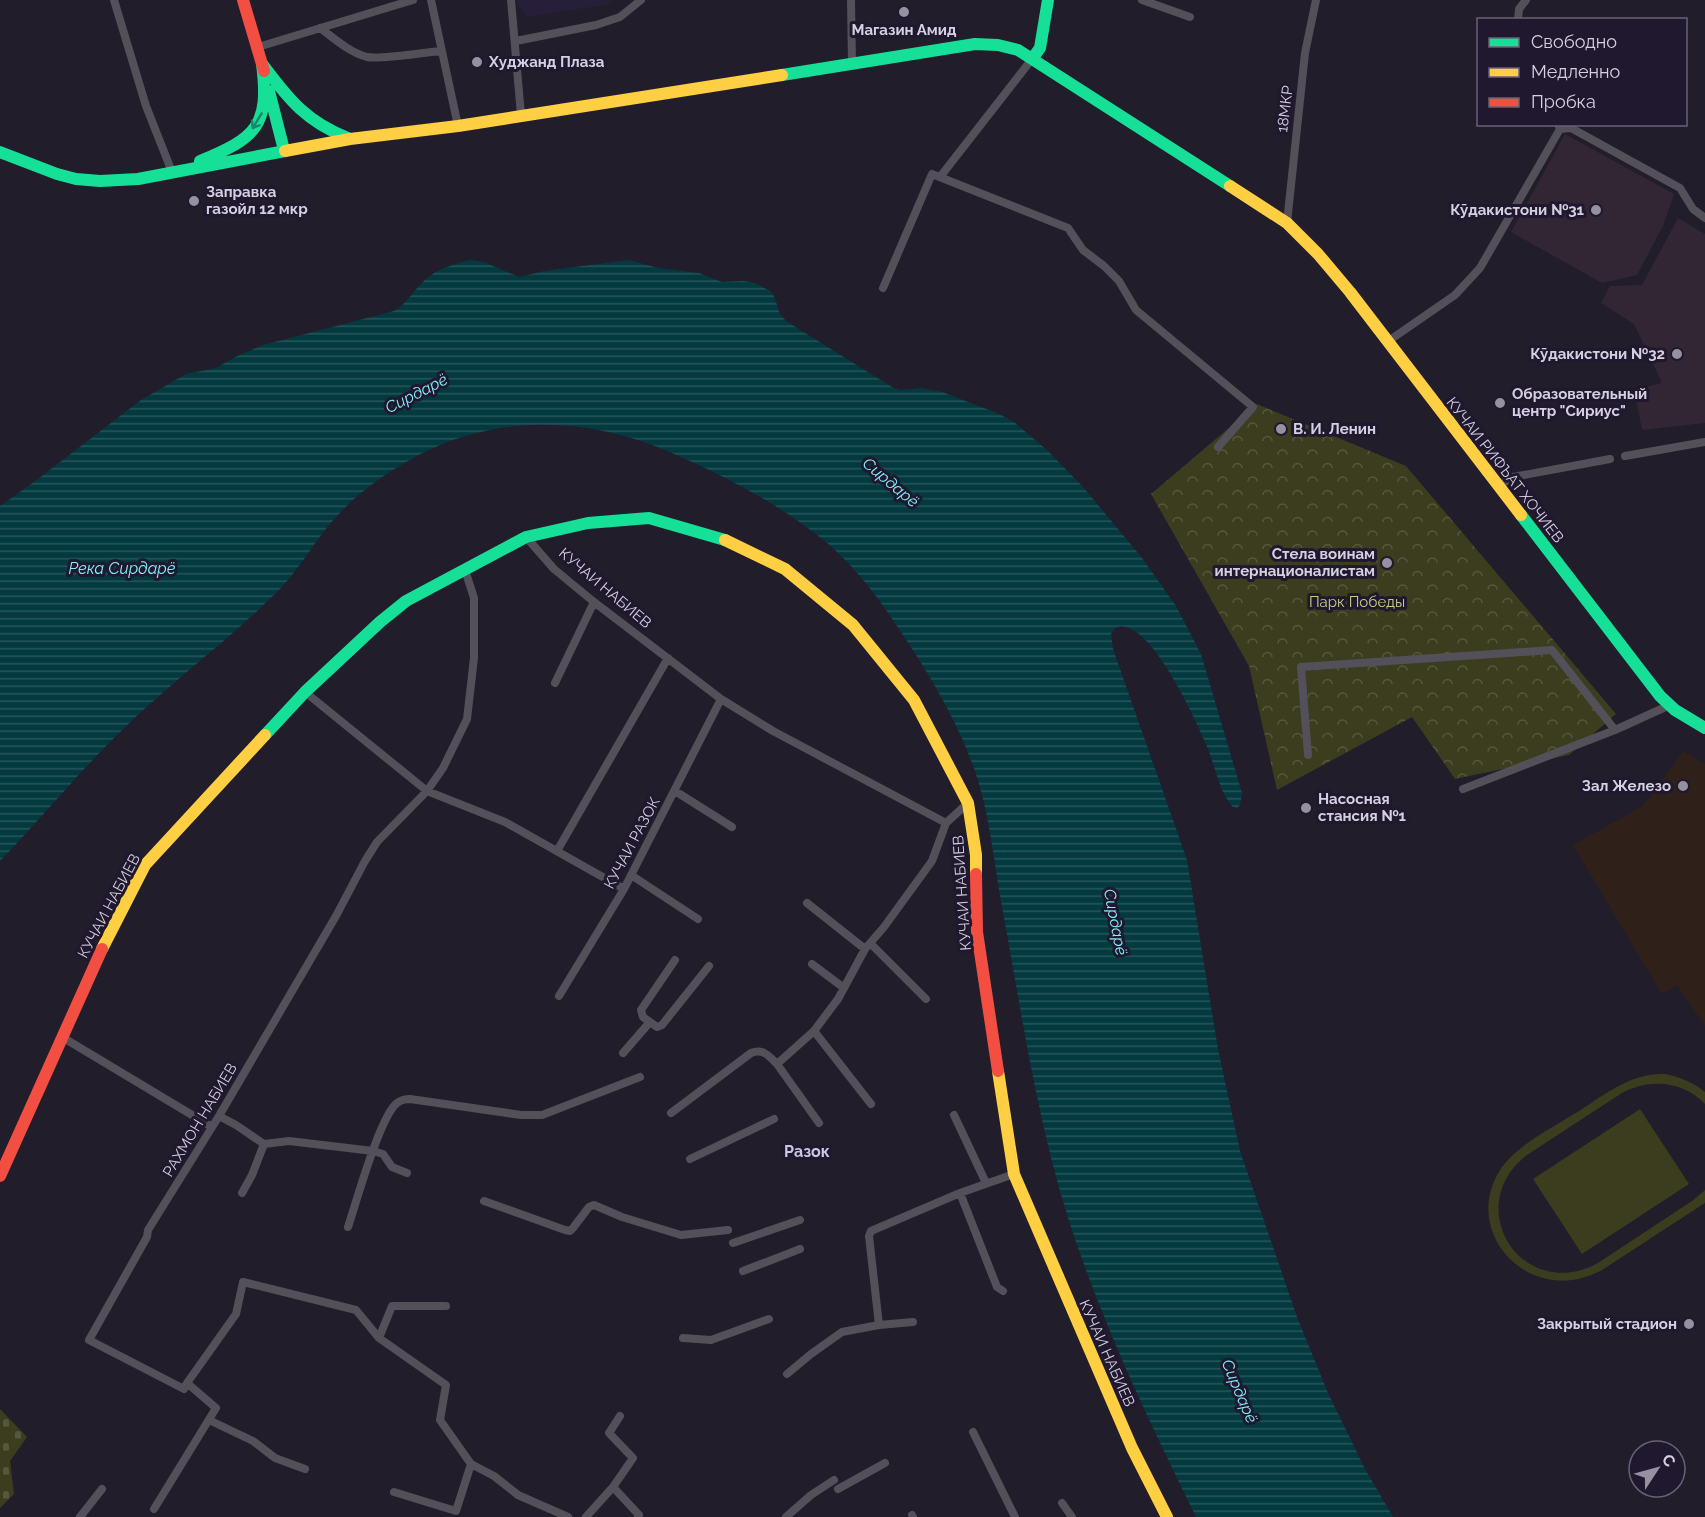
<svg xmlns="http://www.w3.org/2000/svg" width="1705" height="1517" font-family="Raleway,sans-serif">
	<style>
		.commercial { fill: #2f201a }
		.education { fill: #322634 }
		.built { fill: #271e39 }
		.grass { fill: #3c3c1e }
		.forest { fill: url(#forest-crowns) }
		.cemetery { fill: url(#cemetery-stones) }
		.water { fill: url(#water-rules) }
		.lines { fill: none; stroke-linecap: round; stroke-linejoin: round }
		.street { stroke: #53505a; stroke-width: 8 }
		.fast { stroke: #16e098; stroke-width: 12 }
		.slow { stroke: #ffcf43; stroke-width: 12 }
		.jam { stroke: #f24e42; stroke-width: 12 }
		.oneway { stroke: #1a8669 }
		.poi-dot { fill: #9691a0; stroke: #20182f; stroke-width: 2 }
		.labels { text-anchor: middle; stroke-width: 6; stroke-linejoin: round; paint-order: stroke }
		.poi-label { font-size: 15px; font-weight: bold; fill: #d5d0e0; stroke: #20182f; text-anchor: start }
		.street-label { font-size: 15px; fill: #d5d0e0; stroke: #20182f }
		.park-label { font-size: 15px; fill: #c9cc7e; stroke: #20182f }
		.water-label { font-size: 16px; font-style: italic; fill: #84f0fa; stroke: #20182f }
		.neighbourhood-label { font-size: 16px; font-weight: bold; fill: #cec5e3; stroke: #20182f }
	</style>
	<defs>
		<pattern id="forest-crowns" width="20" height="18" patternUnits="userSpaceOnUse" patternTransform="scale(1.5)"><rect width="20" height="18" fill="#3c3c1e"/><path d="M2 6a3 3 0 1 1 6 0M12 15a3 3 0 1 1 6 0" fill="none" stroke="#57573e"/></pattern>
		<pattern id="cemetery-stones" width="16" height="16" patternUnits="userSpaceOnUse" patternTransform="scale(1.5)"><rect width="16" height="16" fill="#3c3c1e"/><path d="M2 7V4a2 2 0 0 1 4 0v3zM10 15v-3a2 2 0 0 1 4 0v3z" fill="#57573e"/></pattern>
		<pattern id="water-rules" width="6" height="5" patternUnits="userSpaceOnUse" patternTransform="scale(1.5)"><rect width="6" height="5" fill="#033a40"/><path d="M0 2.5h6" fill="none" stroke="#27555b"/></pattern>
	</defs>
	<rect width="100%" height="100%" fill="#211d2a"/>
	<path class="commercial" d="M1683,751l22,13v262l-28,-41 -15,9 -89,-149 71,-40z"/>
	<path class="education" d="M1565,134l109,60 -11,32 -26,49 -35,8 -91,-51z
		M1678,218l27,16v189l-63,7 -6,-31 10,-1 -1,-11 17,-4 -28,-59 -33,-21 9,-17 32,-1z"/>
	<path class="built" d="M517,0h95l-6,5 -80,12 -8,-13z"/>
	<path class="grass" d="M1665,1074c15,3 28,8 40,18v12c-22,-23 -55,-26 -83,-11l-95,62c-67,52 -4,149 71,108l94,-62 13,-11v13l-103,67c-70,39 -145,-37 -100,-103 17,-23 53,-41 77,-56 28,-18 52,-38 86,-37z
		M1640,1109l49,75 -107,70 -49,-75z"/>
	<path class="forest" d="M1257,404l149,62 210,248 -47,41 -114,24 -43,-62 -135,73 -28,-124 -98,-172z"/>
	<path class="cemetery" d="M0,1409l27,28 -17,24 4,33 -14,14z"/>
	<path class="water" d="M469,260l15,2 35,15 25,-6 85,-11 29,8 41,5 23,9 21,-1 12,2 15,8 4,5 6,18 6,7 106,66 8,3 22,-2 20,4 55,21 17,9 33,28 37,38 58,70 34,48 25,48 41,139 -2,12 -3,3 -4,-1c-15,-16 -18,-43 -27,-63 -10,-23 -58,-131 -91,-116l-4,6 2,15 74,211 31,189 22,102 57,166 31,76 37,76 28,48h-197c-49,-100 -98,-202 -131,-309 -30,-99 -45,-205 -64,-307 -8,-45 -12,-90 -27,-133 -17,-47 -42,-89 -69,-130 -23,-35 -47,-69 -79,-96 -46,-38 -100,-65 -154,-89 -89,-39 -187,-40 -271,12 -27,16 -52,36 -72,60 -18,22 -32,47 -51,66 -50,50 -107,91 -157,140 -42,41 -80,88 -121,130v-355l34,-24 107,-82 45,-26 30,-6 21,-12 26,-11 131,-34c14,-8 19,-21 31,-31 12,-12 29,-15 44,-20z"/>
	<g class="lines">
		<path class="street" d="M114,0l32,106 26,66
			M431,0l27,126
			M511,0l10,115
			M851,0l1,64
			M1142,0l48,17
			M1518,20l1,-11 7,-9
			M320,28c15,11 29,24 47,29 13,3 59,-5 75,-6
			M516,41l80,-16 24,-8 21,-17
			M258,47l155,-47
			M1560,129l11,-1 109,60 13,21 12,9
			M940,177l92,-118
			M1287,223l18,-170 11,-53
			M883,288l49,-114 136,54 15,22 21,16 15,15 17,29 117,97 -35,40
			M1387,342l68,-47 25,-27 80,-139 -2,-5
			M1625,456l80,-14
			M1498,486l15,-9 97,-18
			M526,537l28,32 40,33 127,97 52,32 173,92
			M555,683l39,-81
			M305,692l122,99 78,31 119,67
			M1308,755l-7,-88 251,-17 63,80 55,-25
			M1463,789l152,-59
			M675,791l57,36
			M557,851l111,-193
			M631,875l67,44
			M807,903l58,46
			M871,944l55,55
			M812,964l32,24
			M559,996l65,-107 97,-190
			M650,1022l7,5 5,-2 47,-59
			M814,1031l57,73
			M62,1037l150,90
			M623,1053l27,-31 -7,-5 -2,-7 34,-50
			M777,1064l42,59
			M671,1113l80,-60c12,-5 18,3 26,11l37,-33 24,-32 27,-50 19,-22 48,-66 14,-38 22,-20
			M954,1115l32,68
			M219,1116l17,9 28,19 25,-3 84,10 10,3 9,13 15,6
			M690,1159l84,-40
			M242,1193l10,-18 12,-31
			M960,1193l37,94 6,4
			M484,1201l81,29 5,1 3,-3 16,-21 5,-2 28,12 59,18 47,-5
			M348,1227c8,-24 32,-111 49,-124 4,-3 8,-4 13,-4l111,16h21l98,-38
			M733,1243l67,-23
			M743,1271l57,-22
			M879,1325l34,-3
			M379,1338l13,-32h54
			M683,1338l28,2 58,-21
			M787,1374l24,-20 31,-22 37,-7 -10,-89 2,-5 89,-38 54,-19
			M187,1383l-3,6 -95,-49 58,-103 1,-7 71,-114 117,-200 29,-55 12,-19 50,-51 16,-23 24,-49 7,-61v-60l-9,-28
			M209,1420l44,21 22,17 30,11
			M973,1432l42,85
			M613,1487l20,-29 -24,-25 11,-17
			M838,1489l47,-26
			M394,1492l62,19 15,-47
			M1062,1503l10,14
			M154,1509l62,-101 -29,-25 49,-69 7,-32 113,28 23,28 67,47 -6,35 31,44 23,12 24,19 50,22
			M912,1515l1,2
			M80,1517l22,-28
			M586,1517l27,-30 26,28 -1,2
			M786,1517l25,-22 23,-15"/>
		<path class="fast" d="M1032,59l8,-11 8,-48
			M263,65c26,35 44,57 85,73
			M782,75l193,-31 23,1 20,5 212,136
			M269,91l15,59
			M0,152l57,22 19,5 24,2 38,-2 147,-28
			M200,161c56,-23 70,-35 62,-97
			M1521,515l139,181 15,14 30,18
			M265,735l40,-43 75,-70 26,-21 120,-64 62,-14 61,-5 76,22"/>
		<path class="slow" d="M285,151l65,-12 108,-13 324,-51
			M1230,186l57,37 31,31 32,38 171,223
			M725,540l60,29 68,56 61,75 54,103 8,52v19
			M102,949l43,-84 120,-130
			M998,1071l16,103 118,274 35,69"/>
		<path class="jam" d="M243,0l21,71
			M976,874l1,58 21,139
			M0,1176l102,-227"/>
	</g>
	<defs><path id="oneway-shaft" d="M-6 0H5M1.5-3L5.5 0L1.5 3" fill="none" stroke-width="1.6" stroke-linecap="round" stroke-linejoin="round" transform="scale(1.5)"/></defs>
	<use class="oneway" href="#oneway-shaft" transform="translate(257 121) rotate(121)"/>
	<g class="poi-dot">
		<circle cx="904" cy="12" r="6"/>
		<circle cx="477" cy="62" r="6"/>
		<circle cx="194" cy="201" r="6"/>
		<circle cx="1596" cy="210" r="6"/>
		<circle cx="1677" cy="354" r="6"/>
		<circle cx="1500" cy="403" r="6"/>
		<circle cx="1281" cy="429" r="6"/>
		<circle cx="1387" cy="563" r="6"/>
		<circle cx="1683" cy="786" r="6"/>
		<circle cx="1306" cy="808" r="6"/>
		<circle cx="1689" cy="1324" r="6"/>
	</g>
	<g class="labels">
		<g class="poi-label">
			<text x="904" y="35" text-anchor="middle">Магазин Амид</text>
			<text x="489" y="67">Худжанд Плаза</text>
			<text x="206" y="197">Заправка<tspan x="206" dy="17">газойл 12 мкр</tspan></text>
			<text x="1584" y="215" text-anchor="end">Кӯдакистони №31</text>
			<text x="1665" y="359" text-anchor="end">Кӯдакистони №32</text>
			<text x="1512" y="399">Образовательный<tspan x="1512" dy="17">центр "Сириус"</tspan></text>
			<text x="1293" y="434">В. И. Ленин</text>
			<text x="1375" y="559" text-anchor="end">Стела воинам<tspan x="1375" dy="17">интернационалистам</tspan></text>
			<text x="1671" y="791" text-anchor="end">Зал Железо</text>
			<text x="1318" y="804">Насосная<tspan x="1318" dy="17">стансия №1</tspan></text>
			<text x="1677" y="1329" text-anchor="end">Закрытый стадион</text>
		</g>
		<g class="street-label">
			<text transform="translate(1285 109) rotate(-83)" y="5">18МКР</text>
			<text transform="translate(1505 470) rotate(52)" y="5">КУЧАИ РИФЪАТ ХОЧИЕВ</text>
			<text transform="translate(605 588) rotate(40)" y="5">КУЧАИ НАБИЕВ</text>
			<text transform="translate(632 843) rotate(-62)" y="5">КУЧАИ РАЗОК</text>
			<text transform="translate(962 893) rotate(-94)" y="5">КУЧАИ НАБИЕВ</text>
			<text transform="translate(109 906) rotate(-62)" y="5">КУЧАИ НАБИЕВ</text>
			<text transform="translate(200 1120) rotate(-59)" y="5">РАХМОН НАБИЕВ</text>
			<text transform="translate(1107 1353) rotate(66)" y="5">КУЧАИ НАБИЕВ</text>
		</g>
		<g class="park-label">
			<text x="1357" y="607">Парк Победы</text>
		</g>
		<g class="water-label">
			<text transform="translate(416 393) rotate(-27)" y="6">Сирдарё</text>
			<text transform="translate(891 482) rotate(40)" y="6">Сирдарё</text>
			<text x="122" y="574">Река Сирдарё</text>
			<text transform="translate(1116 922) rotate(79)" y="6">Сирдарё</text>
			<text transform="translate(1240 1391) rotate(67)" y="6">Сирдарё</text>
		</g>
		<g class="neighbourhood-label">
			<text x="807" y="1157">Разок</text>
		</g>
	</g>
	<rect x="1477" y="18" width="210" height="108" fill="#20182f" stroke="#686276" stroke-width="1.5"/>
	<rect x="1489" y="38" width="30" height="9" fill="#16e098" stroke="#686276" stroke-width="1.5"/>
	<text x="1531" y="48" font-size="18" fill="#d5d0e0">Свободно</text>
	<rect x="1489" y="68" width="30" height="9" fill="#ffcf43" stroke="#686276" stroke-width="1.5"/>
	<text x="1531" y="78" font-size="18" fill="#d5d0e0">Медленно</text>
	<rect x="1489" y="98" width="30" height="9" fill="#f24e42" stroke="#686276" stroke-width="1.5"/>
	<text x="1531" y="108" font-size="18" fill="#d5d0e0">Пробка</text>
	<g transform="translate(1657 1469) rotate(54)"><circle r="28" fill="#20182f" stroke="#686276" stroke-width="1.5"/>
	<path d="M0-4.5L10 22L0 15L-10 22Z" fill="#9691a0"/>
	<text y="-9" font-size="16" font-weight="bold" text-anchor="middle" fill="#d5d0e0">С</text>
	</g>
</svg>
